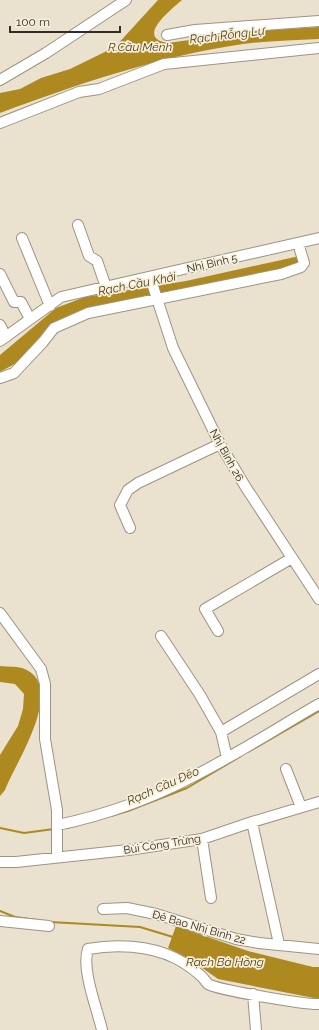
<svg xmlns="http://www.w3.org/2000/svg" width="319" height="1030" font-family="Raleway,sans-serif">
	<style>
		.water { fill: #ad8920 }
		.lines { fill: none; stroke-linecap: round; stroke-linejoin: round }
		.stream { stroke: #ad8920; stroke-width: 2 }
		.minor-casing { stroke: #9c9482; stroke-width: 12 }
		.minor { stroke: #fff; stroke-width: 10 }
		.labels { text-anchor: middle; stroke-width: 3.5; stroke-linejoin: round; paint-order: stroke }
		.street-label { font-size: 11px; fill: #312d26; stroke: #f7efdb }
		.water-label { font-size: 12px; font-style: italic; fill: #4c3d14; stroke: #f7efdb }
	</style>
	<rect width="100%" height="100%" fill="#eae2ce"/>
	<path class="water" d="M158,0h24c-10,9 -48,38 -14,43l86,-12 65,-4v12c-25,1 -51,2 -76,5 -83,12 -165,40 -243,69v-20l20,-4 21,-11 29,-9 45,-22z
		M295,257l5,1 1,8 -106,20 -112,26 -21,7 -11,7 -33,36 -18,10v-17l56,-47 29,-11 101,-16z
		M0,666c7,1 15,0 22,2 47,16 -7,95 -17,122l-5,6v-41l18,-29 5,-17 1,-15 -9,-10 -15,-2z
		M176,926l72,25 65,16h6v32l-101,-20 -27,-19 -23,-12z"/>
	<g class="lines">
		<path class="stream" d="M248,752l71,-41
			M111,816l17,-5 59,-23 54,-32
			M0,828l24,5 30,-4
			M67,828l11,-3
			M0,911l15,6 22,3
			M50,922l90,5 33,10"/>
		<defs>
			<path id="minor" d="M167,35l28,-5 124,-9
				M0,80l46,-27 80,-53
				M0,123l79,-31 20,-3 65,-25 155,-16
				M78,225l11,31 8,5 9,26
				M22,238l28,68
				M0,274l14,28h7l9,17
				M150,277l23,71 47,96 25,42 74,113
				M0,325l6,12
				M0,341l61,-44 258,-59
				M0,378l14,-5 29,-31 11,-14 34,-15 193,-39 20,-7 3,-4 -6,-20
				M130,528l-10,-23 8,-15 10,-7 82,-39
				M0,613l41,56 4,15v55l12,71v46
				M218,631l-13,-22 87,-51
				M161,636l39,59 21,37 6,26
				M221,732l98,-58
				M286,769l15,38
				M252,822l27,122
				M58,825c47,-10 92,-26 134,-48 44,-22 85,-49 127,-73
				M202,839l9,59
				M0,862h16l112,-12 74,-11 50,-17 67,-20
				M103,909l24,-1 29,6 80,25 23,4 60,6
				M0,921l49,5
				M253,994l3,36
				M102,1030c-5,-22 -21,-61 -14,-81 27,-5 61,-4 87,9 8,4 18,11 25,17 3,2 5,6 8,9 10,6 99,21 111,20"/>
		</defs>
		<use href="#minor" class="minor-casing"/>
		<use href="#minor" class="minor"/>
	</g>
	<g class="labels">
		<g class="street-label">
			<text transform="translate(212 263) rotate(-13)" y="4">Nhị Bình 5</text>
			<text transform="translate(227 455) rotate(61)" y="4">Nhị Bình 26</text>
			<text transform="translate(162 844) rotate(-9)" y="4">Bùi Công Trừng</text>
			<text transform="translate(199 927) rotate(16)" y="4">Đê Bao Nhị Bình 22</text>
		</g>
		<g class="water-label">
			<text transform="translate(227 35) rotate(-7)" y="4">Rạch Rỗng Lự</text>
			<text x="140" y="51">R.Cầu Mênh</text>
			<text transform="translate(137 284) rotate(-11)" y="4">Rạch Cầu Khởi</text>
			<text transform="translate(163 786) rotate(-24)" y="4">Rạch Cầu Đẽo</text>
			<text x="225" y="966">Rạch Bà Hồng</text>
		</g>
	</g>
	<path d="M10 26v6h110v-6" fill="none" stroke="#312d26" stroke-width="2"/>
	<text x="16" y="26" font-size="12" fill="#312d26" stroke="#f7efdb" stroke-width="3" paint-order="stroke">100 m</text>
</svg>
